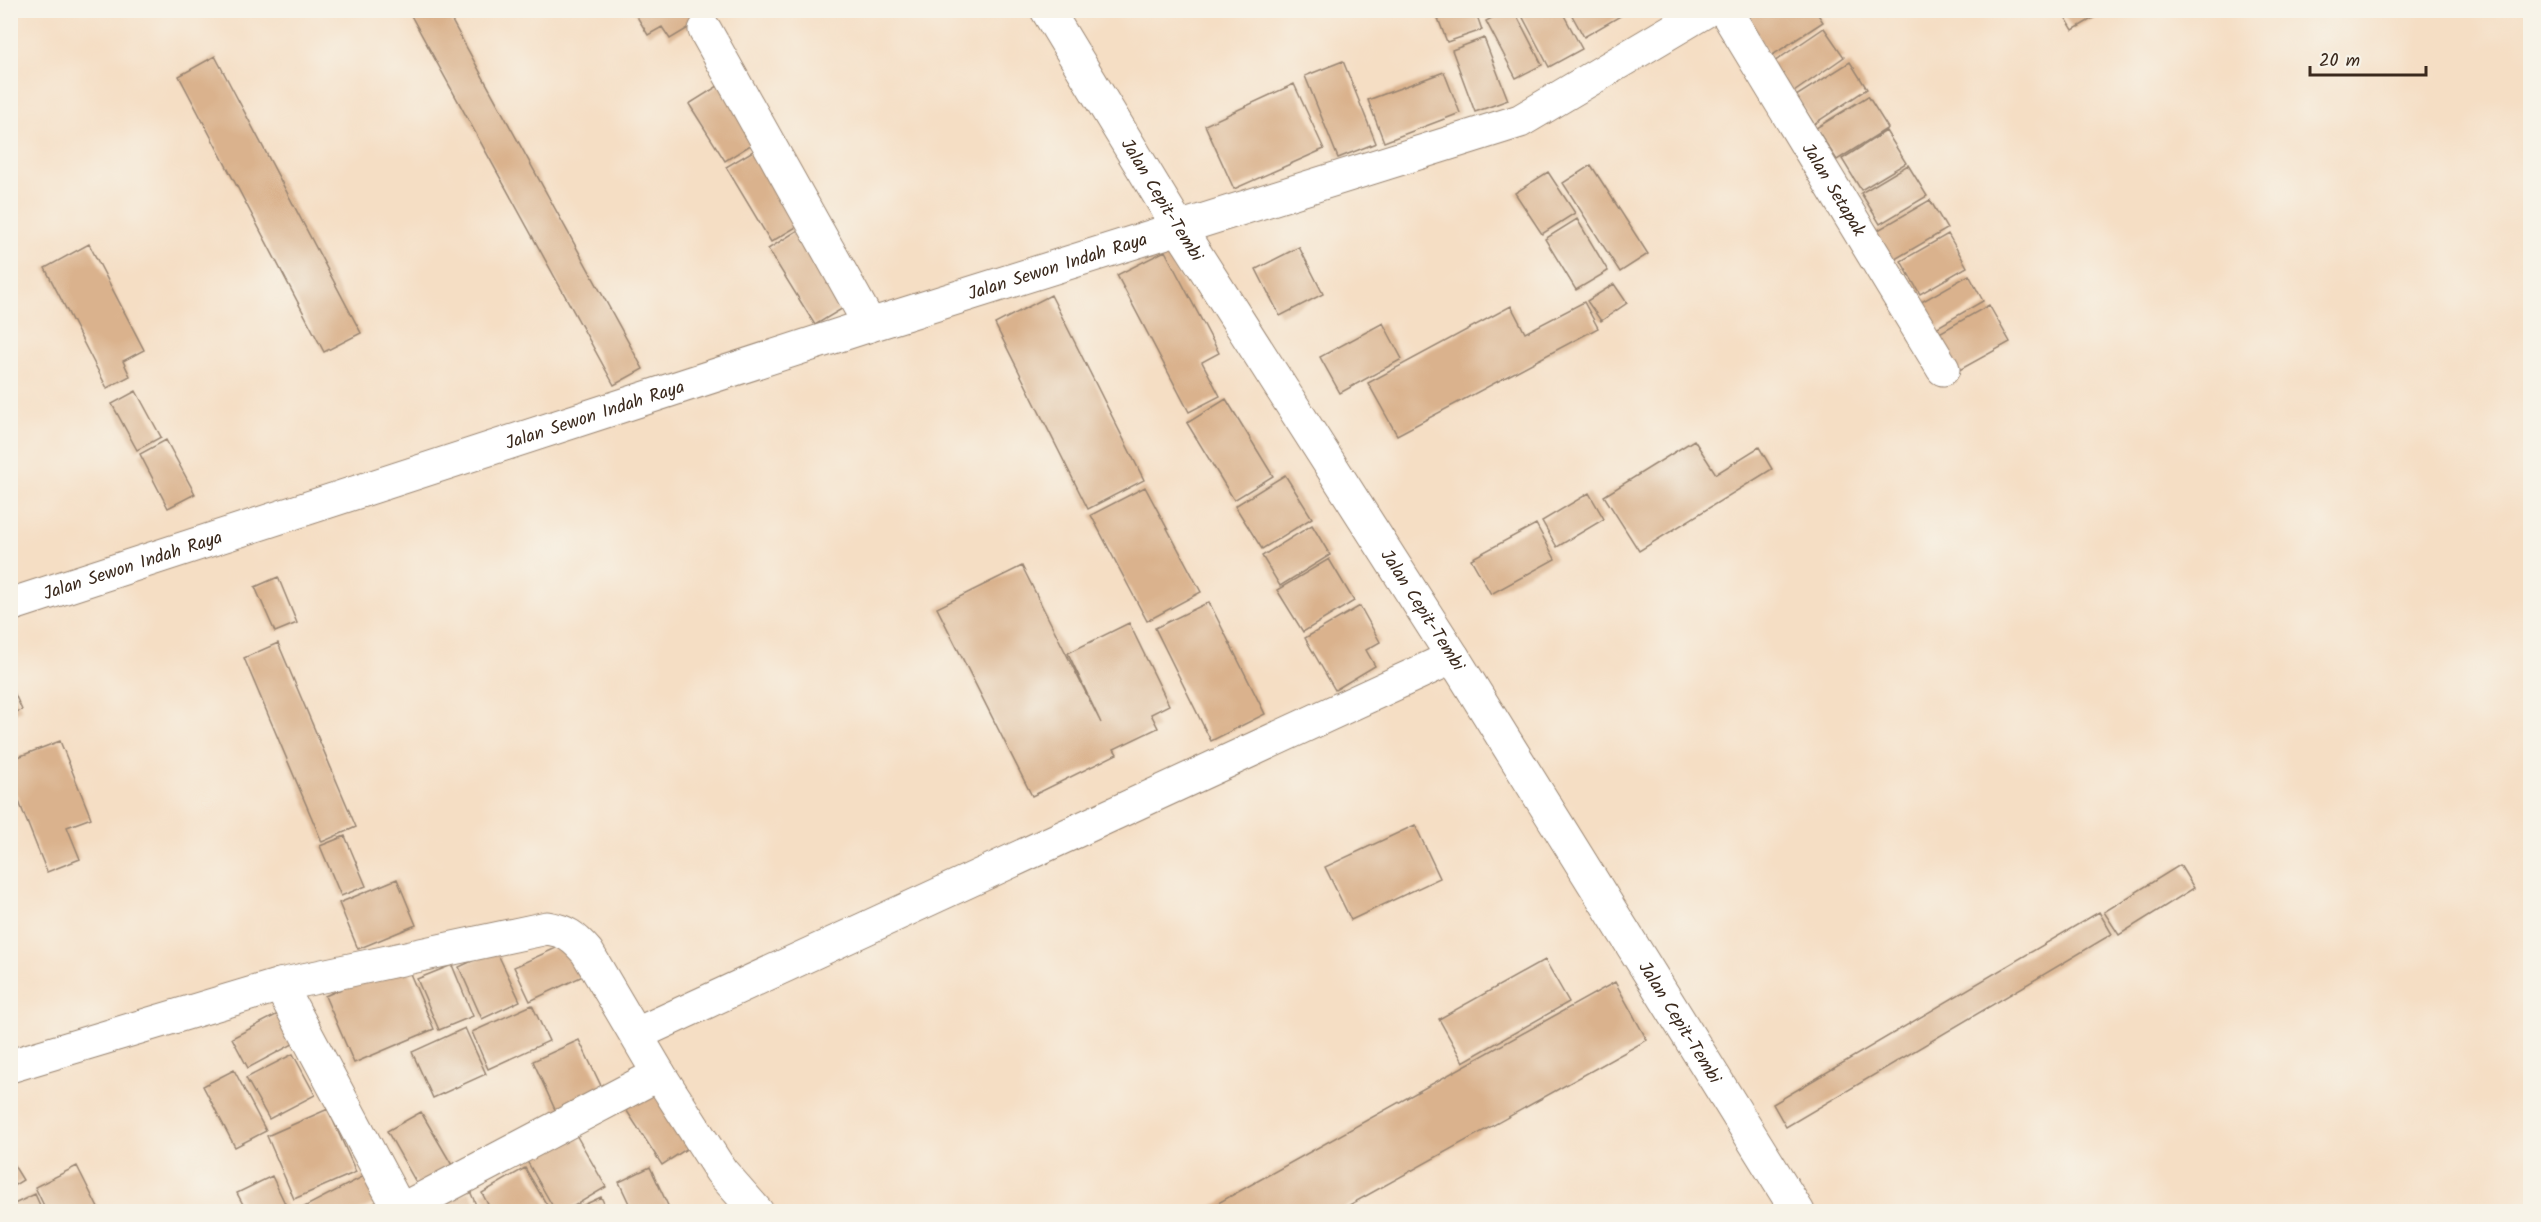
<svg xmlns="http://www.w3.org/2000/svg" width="2541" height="1222" font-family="Kalam,sans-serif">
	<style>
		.building { fill: #dab28d }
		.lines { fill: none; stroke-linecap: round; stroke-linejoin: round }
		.minor-casing { stroke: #988471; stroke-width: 35 }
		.major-casing { stroke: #988471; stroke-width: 35 }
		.minor { stroke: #fff; stroke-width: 33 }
		.major { stroke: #fff; stroke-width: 33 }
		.labels { text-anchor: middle; stroke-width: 4.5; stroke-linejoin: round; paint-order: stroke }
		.street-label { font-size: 18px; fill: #3b2a1e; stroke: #f7f3e8 }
	</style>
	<rect width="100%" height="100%" fill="#f7f3e8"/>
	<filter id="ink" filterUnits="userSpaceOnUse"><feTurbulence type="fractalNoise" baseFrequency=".0167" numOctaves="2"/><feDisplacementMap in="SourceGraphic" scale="12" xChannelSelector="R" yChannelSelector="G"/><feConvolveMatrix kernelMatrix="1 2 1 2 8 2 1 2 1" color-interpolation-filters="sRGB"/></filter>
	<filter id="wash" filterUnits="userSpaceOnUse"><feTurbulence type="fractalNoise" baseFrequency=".008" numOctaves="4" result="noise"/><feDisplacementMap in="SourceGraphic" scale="24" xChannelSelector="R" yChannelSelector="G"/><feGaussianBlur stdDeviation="1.35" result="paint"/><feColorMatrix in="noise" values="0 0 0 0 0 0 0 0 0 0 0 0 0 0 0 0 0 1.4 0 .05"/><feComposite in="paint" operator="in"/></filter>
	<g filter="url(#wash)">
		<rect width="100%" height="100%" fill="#f5dec4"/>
		<g id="blocks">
			<path class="building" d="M408,10h38l197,359 -29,16z
				M633,10h54l8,14 -25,15 -8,-12 -14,8z
				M1442,10h33l7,20 -35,12 -11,-29z
				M1507,10h7l28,55 -26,13 -30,-57z
				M1519,10h42l21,39 -33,18z
				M1569,10h54l1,4 -40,23z
				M1758,10h57l8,12 -52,34 -25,-37z
				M2061,10h46l-34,20z
				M1824,28l20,29 -53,37 -20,-30z
				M1484,38l24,62 -33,12 -23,-62z
				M215,56l146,277 -37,19 -145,-276z
				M1343,61l33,82 -38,15 -33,-82z
				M1850,62l17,27 -53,35 -18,-28z
				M1444,72l16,41 -76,29 -16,-42z
				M721,84l36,57 -32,20 -36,-57z
				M1294,84l30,65 -90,40 -29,-64z
				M1868,96l20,32 -51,32 -21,-32z
				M1886,131l20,32 -45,27 -19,-31z
				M758,148l45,75 -32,19 -45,-75z
				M1591,165l57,89 -28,18 -57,-89z
				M1908,165l19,31 -47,28 -19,-31z
				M1548,172l27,41 -33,21 -27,-41z
				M1930,200l17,29 -57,33 -17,-29z
				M1577,219l31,52 -32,19 -31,-51z
				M803,227l47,77 -35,21 -47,-76z
				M1948,234l19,33 -47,27 -19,-33z
				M89,244l55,106 -21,11 7,15 -23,12 -62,-120z
				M1299,247l24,47 -43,22 -24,-47z
				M1165,251l54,102 -17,9 18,34 -31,16 -72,-137z
				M1969,275l14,26 -52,30 -15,-26z
				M1614,284l13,19 -26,18 -14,-20z
				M1051,295l93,185 -56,29 -93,-185z
				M1584,302l14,26 -201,107 -29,-52 143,-77 14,27z
				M1989,305l21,37 -56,31 -20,-37z
				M1383,323l19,36 -62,34 -20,-36z
				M136,391l25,46 -24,13 -25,-46z
				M1226,399l47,77 -39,24 -47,-77z
				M166,440l29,54 -27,14 -28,-54z
				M1694,440l22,34 43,-27 13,22 -133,82 -35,-55z
				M1285,475l27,43 -50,31 -27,-43z
				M1145,487l56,105 -54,29 -56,-106z
				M1589,493l15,26 -47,28 -15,-26z
				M1536,524l19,35 -64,35 -20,-35z
				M1312,525l18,30 -50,31 -18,-30z
				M1329,559l25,42 -51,31 -26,-42z
				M1022,566l79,157 -33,-70 61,-30 40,82 -18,9 7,14 -44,21 3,5 -85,42 -95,-188z
				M278,577l19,46 -22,9 -20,-45z
				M1209,602l56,112 -54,27 -56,-113z
				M1360,606l20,36 -14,8 9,16 -40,24 -30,-52z
				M278,643l78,184 -34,15 -78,-184z
				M10,683l12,27 -12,4z
				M60,741l31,77 -24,9 13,32 -33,13 -37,-93v-19z
				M1415,825l25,53 -89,42 -26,-53z
				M345,836l21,50 -25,10 -21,-50z
				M2180,865l14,23 -75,47 -15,-23z
				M397,879l19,46 -58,24 -19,-46z
				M2099,912l13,22 -326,193 -13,-23z
				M567,943l16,33 -53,25 -16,-34z
				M496,950l24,51 -38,18 -23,-52z
				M1545,960l24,42 -106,60 -24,-43z
				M405,962l29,67 -80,34 -29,-67z
				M452,965l21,51 -34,14 -22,-51z
				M1615,982l32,58 -310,172h-135z
				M532,1005l17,36 -61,28 -16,-37z
				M278,1014l15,30 -45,24 -16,-30z
				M465,1028l21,46 -53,24 -21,-46z
				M579,1040l25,52 -47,22 -24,-53z
				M293,1054l22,41 -46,24 -23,-41z
				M234,1070l32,61 -31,16 -32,-61z
				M650,1089l44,55 -32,21 -39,-60z
				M328,1109l28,63 -62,27 -27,-63z
				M421,1112l35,60 -35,19 -34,-60z
				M575,1133l31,54 -42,25h-8l-29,-51z
				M10,1159l13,21 -13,8z
				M77,1166l23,46h-53l-12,-25z
				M650,1167l21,45h-38l-14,-30z
				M525,1168l26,44h-59l-10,-19z
				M366,1175l13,26 -22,11h-51l-2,-5z
				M272,1176l17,36h-42l-10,-19z
				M470,1191l9,21h-51z
				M35,1194l8,18h-33v-6z
				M601,1197l7,15h-39z"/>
		</g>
	</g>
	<g filter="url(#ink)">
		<use href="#blocks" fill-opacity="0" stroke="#988471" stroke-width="1.5"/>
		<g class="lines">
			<defs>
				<g id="minor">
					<path id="s1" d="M1725,10l218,359"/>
					<path d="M705,30l165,295"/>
					<path id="s2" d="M10,605l860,-280 650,-204 187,-111"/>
					<path d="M280,985l121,227"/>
					<path d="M637,1034l816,-377"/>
					<path d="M10,1066l270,-81 267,-57c19,3 27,9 40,24l72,122 62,97 36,41"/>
					<path d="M401,1210l258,-136"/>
				</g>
				<g id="major">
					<path id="s3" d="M1047,10l132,218 274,429 345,555"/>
				</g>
			</defs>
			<use href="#minor" class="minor-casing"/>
			<use href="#major" class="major-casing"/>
			<use href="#minor" class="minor"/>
			<use href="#major" class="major"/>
		</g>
	</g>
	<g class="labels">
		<g class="street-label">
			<text dy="6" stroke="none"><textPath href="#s1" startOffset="210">Jalan Setapak</textPath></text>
			<text dy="6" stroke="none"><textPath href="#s3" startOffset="222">Jalan Cepit-Tembi</textPath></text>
			<text dy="6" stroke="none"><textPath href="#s2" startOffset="1101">Jalan Sewon Indah Raya</textPath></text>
			<text dy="6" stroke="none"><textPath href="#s2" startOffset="615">Jalan Sewon Indah Raya</textPath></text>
			<text dy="6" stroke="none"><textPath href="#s2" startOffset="129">Jalan Sewon Indah Raya</textPath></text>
			<text dy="6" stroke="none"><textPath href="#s3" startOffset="708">Jalan Cepit-Tembi</textPath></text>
			<text dy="6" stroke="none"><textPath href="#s3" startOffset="1194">Jalan Cepit-Tembi</textPath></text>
		</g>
	</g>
	<rect width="2541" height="1222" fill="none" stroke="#f7f3e8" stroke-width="36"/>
	<path d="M2310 66v9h116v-9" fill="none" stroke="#3b2a1e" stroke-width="3"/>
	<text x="2319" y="66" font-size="18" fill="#3b2a1e" stroke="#f7f3e8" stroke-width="4.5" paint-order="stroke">20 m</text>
</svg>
